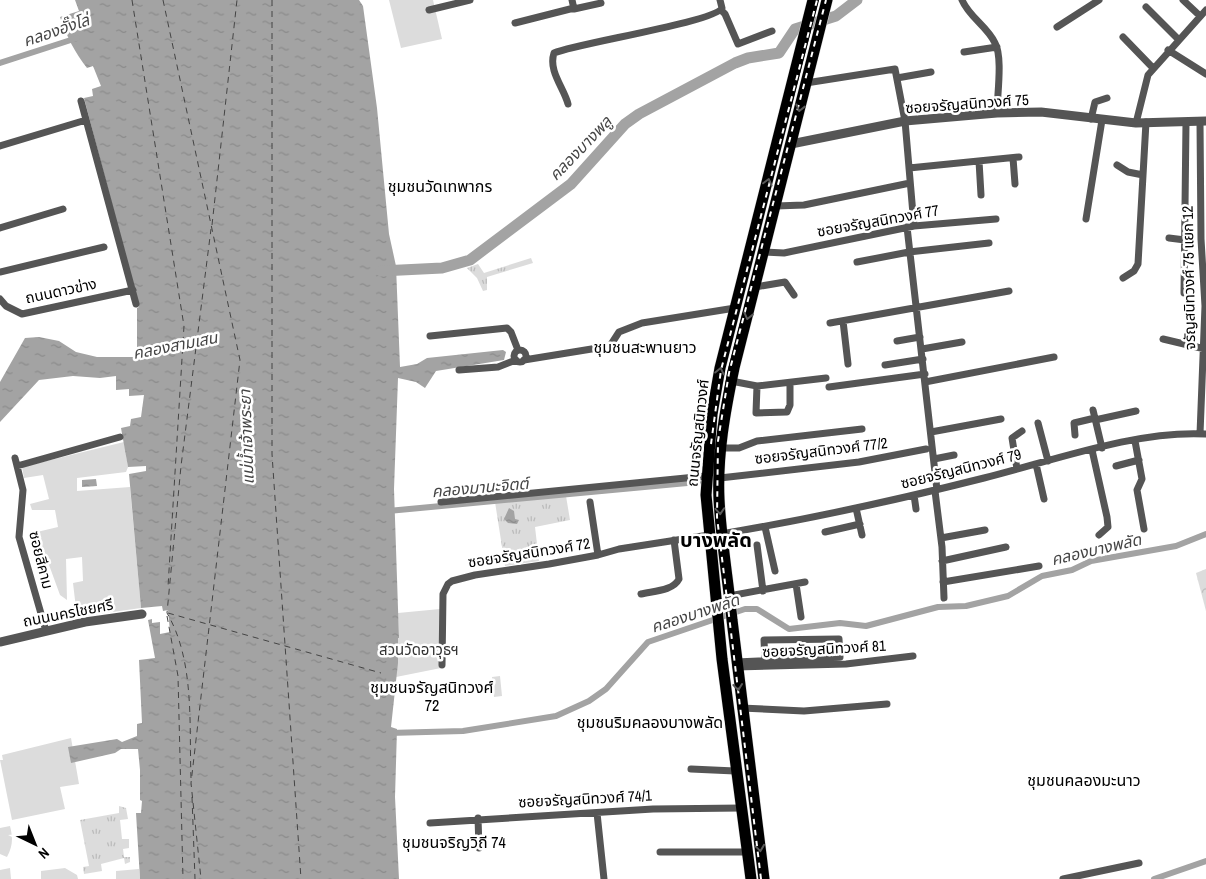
<svg xmlns="http://www.w3.org/2000/svg" width="1206" height="879" font-family="'Archivo Narrow','Noto Sans Thai',sans-serif">
	<style>
		.grass { fill: url(#grass-tufts) }
		.forest { fill: url(#forest-crowns) }
		.green { fill: #dcdcdc }
		.water { fill: url(#water-ripples) }
		.lines { fill: none; stroke-linecap: round; stroke-linejoin: round }
		.canal { stroke: #a3a3a3; stroke-width: 6 }
		.river { stroke: #a3a3a3; stroke-width: 11 }
		.ferry { stroke: #444; stroke-width: 1; stroke-dasharray: 6 5; stroke-linecap: butt }
		.primary-casing { stroke: #dbdbdb; stroke-width: 12 }
		.minor { stroke: #555; stroke-width: 7 }
		.tertiary { stroke: #555; stroke-width: 9 }
		.primary { stroke: #000; stroke-width: 11 }
		.rail-casing { stroke: #000; stroke-width: 4 }
		.rail { stroke: #fff; stroke-width: 2; stroke-dasharray: 5.5; stroke-linecap: butt }
		.oneway { stroke: #595959 }
		.labels { text-anchor: middle; stroke-width: 5; stroke-linejoin: round; paint-order: stroke }
		.street-label { font-size: 15px; fill: #000; stroke: #fff }
		.park-label { font-size: 15px; fill: #333; stroke: #fff }
		.water-label { font-size: 16px; font-style: italic; fill: #444; stroke: #fff }
		.neighbourhood-label { font-size: 16px; fill: #000; stroke: #fff }
		.district-label { font-size: 20px; font-weight: bold; fill: #000; stroke: #fff }
	</style>
	<defs>
		<pattern id="grass-tufts" width="24" height="20" patternUnits="userSpaceOnUse" patternTransform="scale(1.25)"><rect width="24" height="20" fill="#dcdcdc"/><path d="M3 7l-1-3M5 7V3M7 7l1-3M15 17l-1-3M17 17v-4M19 17l1-3" fill="none" stroke="#bbb"/></pattern>
		<pattern id="forest-crowns" width="20" height="18" patternUnits="userSpaceOnUse" patternTransform="scale(1.25)"><rect width="20" height="18" fill="#dcdcdc"/><path d="M2 6a3 3 0 1 1 6 0M12 15a3 3 0 1 1 6 0" fill="none" stroke="#bbb"/></pattern>
		<pattern id="water-ripples" width="26" height="14" patternUnits="userSpaceOnUse" patternTransform="scale(1.25)"><rect width="26" height="14" fill="#a3a3a3"/><path d="M2 4q2-2 4 0t4 0M15 11q2-2 4 0t4 0" fill="none" stroke="#8b8b8b"/></pattern>
	</defs>
	<rect width="100%" height="100%" fill="#fff"/>
	<path class="grass" d="M531,258l2,5 -46,14v13l-4,1 -6,-13 -10,-10 11,-4 6,9z
		M566,496l4,24 -35,7 4,34 -34,5 -10,-64z
		M119,806l7,2 2,11 -8,1 2,19h7v9l-6,1 1,8h6v5l-5,2 -1,-6 -23,6 1,7 -18,3 -1,-7 6,-1 -9,-46 39,-7z"/>
	<path class="forest" d="M1206,569v42l-10,-38z"/>
	<path class="green" d="M389,0h44l9,39 -41,9z
		M124,442l4,25 -2,5 -49,6v13l53,-4 11,121 -64,9 -4,-34 10,-2 -1,-24 -16,2 1,41 -7,-5 -23,-63 21,-5 -3,-17h-23l-2,-6 19,-5 -6,-24 -19,3 -2,-11z
		M440,609l1,59 -45,9 2,-40h1l-1,-24z
		M500,676l2,20 -8,1 -2,-20z
		M71,738l8,46 -19,3 5,22 -53,11 -12,-60h3l-1,-5z
		M10,826c3,12 3,20 -3,31l-7,-3v-26z
		M10,868l1,11h-11v-9z
		M65,868l12,7 1,4h-37v-8z
		M139,869l1,10h-24v-8z"/>
	<path class="water" d="M75,0h284l4,6 14,102 12,126 7,32 4,101 17,-3 10,-6 76,-8 3,2 -2,8 -68,11 -11,17 -9,-6 -18,-4 -4,111 5,149h-1v25l-7,64 6,2 -2,68 4,82h-259l-4,-66h5l1,-12 -2,-1v-30l-2,-21h-17l-6,4 -44,10 -3,-16 49,-8 5,3 15,-6v-12l5,-1 -3,-63 16,-2 -7,-38 4,-1v4l8,-1v12l10,-2 -2,-22 -5,1 -1,-5 -21,2 -12,-134 17,-3v-5l-18,1 -7,-39 9,-2 1,-7 10,-2 3,-22 -15,1v-7l-13,1v-14l-16,2 -27,-2 -34,4 -39,42v-40l25,-44 14,-1 20,4 17,11 21,5h40v-49l2,-1 -55,-209 9,-2 -1,-7 9,-3 -8,-20 -6,2c-12,-15 -21,-33 -27,-51l19,-6z
		M96,479l1,7 -15,1v-7z
		M509,508l5,3 1,8 4,1 -2,4 -9,-1 -4,-4z"/>
	<g class="lines">
		<path class="canal" d="M0,63l77,-25
			M388,511l310,-29
			M389,733l74,-2 93,-15 33,-15 17,-12 42,-47 97,-33h12l32,20 51,-6 26,3 72,-19 28,-1 42,-10 34,-20 30,-6 19,-9 85,-15 30,-12
			M1154,879l52,-18"/>
		<path class="river" d="M381,271l61,-3 28,-8 101,-76 54,-60 14,-10 96,-51 13,-5 31,-5 16,-24 41,-13 21,-16"/>
		<path class="ferry" d="M132,0l52,326 -16,261
			M163,0l77,360 -49,423 10,96
			M272,0v454l29,425
			M212,225l25,-225
			M168,613l213,60
			M167,616l11,60 5,203
			M191,778c-2,-53 4,-117 -24,-165l14,-147 30,-237
			M192,797l3,82"/>
		<defs>
			<path id="primary" d="M751,879l-29,-220 -16,-164 6,-81 8,-46 93,-368
				M764,879c-11,-87 -22,-173 -32,-259 -4,-41 -11,-80 -13,-121 -2,-44 6,-88 15,-131l93,-368"/>
		</defs>
		<use href="#primary" class="primary-casing"/>
		<path class="minor" d="M572,0l2,9 27,-6
			M962,0c7,17 25,26 33,43 8,14 2,53 2,70
			M1183,0l17,16
			M1146,7l32,32
			M429,10l41,-10
			M721,10l4,4 13,30 34,-13
			M515,23l59,-15
			M1057,27l42,-27
			M1123,37l30,31
			M1168,50l38,24
			M964,52l33,-5
			M897,78l34,-6
			M806,83l89,-14 10,52 9,105
			M81,101l55,203
			M568,104c-4,-16 -20,-33 -14,-51 24,-10 161,-31 168,-45l-2,-8
			M1091,119l4,-17 12,-4
			M1136,123l12,-48 58,-65
			M0,146l86,-26
			M1013,158l2,26
			M979,161l2,34
			M1117,165l11,7 15,3
			M909,168l110,-11
			M776,206l28,-1 106,-22
			M1086,219l16,-99
			M907,227l30,263
			M0,228l63,-19
			M1169,238l16,2
			M764,252l20,1 130,-27 82,-7
			M857,262l52,-10 80,-9
			M0,272l104,-25
			M1123,278l11,-7 4,-7 8,-142
			M755,287l30,-5 9,13
			M1184,293l2,-171
			M0,299l6,7 16,8 111,-24
			M843,321l5,43
			M830,323l179,-32
			M430,336l77,-8 4,4 7,18
			M1163,339l42,10
			M897,341l23,-4
			M922,349l40,-7
			M514 356a6 6 0 1 1 12 0a6 6 0 1 1-12 0Z
			M524,360l86,-14 9,-14 23,-9 93,-15
			M885,365l38,-6
			M459,370l39,-3 18,-7
			M731,381l26,5 69,-8
			M925,382l129,-25
			M757,386l-1,27 31,-1 3,-7v-22
			M829,387l96,-13
			M1093,410l9,38
			M1095,420l41,-9
			M1038,423l10,38
			M931,432l70,-13
			M1200,434l5,-128 -4,-67 -1,-117
			M1075,435l-1,-12 21,-5
			M1135,441l7,38 -5,11 7,39
			M721,448h18l18,-7 105,-12
			M1092,450l15,67 1,10 -9,8
			M15,458l8,32 -4,47 27,94
			M934,459l20,-4
			M1036,464l8,35
			M17,466l103,-29
			M1116,466l23,-6
			M1017,469l-5,-31 10,-7
			M720,478l139,-16 67,-13
			M935,491l7,56 2,51
			M914,495l2,14
			M441,502l265,-26
			M590,502l8,53
			M856,508l6,27
			M765,527l10,44
			M825,532l35,-8
			M721,534c89,-15 176,-34 263,-56 68,-17 152,-48 222,-44
			M941,538l44,-8
			M757,545l6,46
			M942,561l64,-14
			M943,582l96,-16
			M796,584l5,33
			M641,594c12,-3 32,-3 38,-15l-5,-39
			M729,596l76,-14
			M736,662l104,-5 -1,-18 -75,1 1,21
			M442,665l1,-71 5,-10 4,-3 23,-6 74,-11 49,-9 21,-6 90,-14
			M736,667l110,-3 67,-8
			M741,708l63,3 83,-7
			M691,769l44,2
			M597,813l7,66
			M478,818l1,30
			M430,823l223,-14 89,-1
			M660,852h87
			M1063,879l76,-16"/>
		<path class="tertiary" d="M791,144l114,-23 92,-8 44,-1 95,11 70,-2
			M0,642l85,-20 57,-8"/>
		<use href="#primary" class="primary"/>
		<defs>
			<path id="rail" d="M711,444l10,-74 96,-370
				M761,879l-44,-362 1,-76 11,-68 97,-373"/>
		</defs>
		<use href="#rail" class="rail-casing"/>
		<use href="#rail" class="rail"/>
	</g>
	<defs><path id="oneway-chevron" d="M-2-3.5L2.5 0L-2 3.5" fill="none" stroke-width="1.6" stroke-linecap="round" stroke-linejoin="round" transform="scale(1.25)"/></defs>
	<g class="oneway">
		<use href="#oneway-chevron" transform="translate(800 108) rotate(104)"/>
		<use href="#oneway-chevron" transform="translate(768 182) rotate(-75)"/>
		<use href="#oneway-chevron" transform="translate(748 316) rotate(104)"/>
		<use href="#oneway-chevron" transform="translate(720 371) rotate(-78)"/>
		<use href="#oneway-chevron" transform="translate(720 511) rotate(86)"/>
		<use href="#oneway-chevron" transform="translate(738 687) rotate(83)"/>
		<use href="#oneway-chevron" transform="translate(760 848) rotate(82)"/>
	</g>
	<g class="labels">
		<g class="street-label">
			<text transform="translate(967 104) rotate(-4)" y="5">ซอยจรัญสนิทวงศ์ 75</text>
			<text transform="translate(878 221) rotate(-10)" y="5">ซอยจรัญสนิทวงศ์ 77</text>
			<text transform="translate(1189 278) rotate(-91)" y="5">จรัญสนิทวงศ์ 75 แยก 12</text>
			<text transform="translate(61 291) rotate(-12)" y="5">ถนนดาวข่าง</text>
			<text transform="translate(698 433) rotate(-84)" y="5">ถนนจรัญสนิทวงศ์</text>
			<text transform="translate(821 451) rotate(-7)" y="5">ซอยจรัญสนิทวงศ์ 77/2</text>
			<text transform="translate(961 469) rotate(-14)" y="5">ซอยจรัญสนิทวงศ์ 79</text>
			<text transform="translate(529 553) rotate(-9)" y="5">ซอยจรัญสนิทวงศ์ 72</text>
			<text transform="translate(41 560) rotate(76)" y="5">ซอยสีคาม</text>
			<text transform="translate(68 613) rotate(-11)" y="5">ถนนนครไชยศรี</text>
			<text transform="translate(824 649) rotate(-3)" y="5">ซอยจรัญสนิทวงศ์ 81</text>
			<text transform="translate(585 799) rotate(-3)" y="5">ซอยจรัญสนิทวงศ์ 74/1</text>
		</g>
		<g class="park-label">
			<text x="419" y="655">สวนวัดอาวุธฯ</text>
		</g>
		<g class="water-label">
			<text transform="translate(56 30) rotate(-19)" y="6">คลองอั๊งโล่</text>
			<text transform="translate(580 148) rotate(-46)" y="6">คลองบางพลู</text>
			<text transform="translate(175 345) rotate(-11)" y="6">คลองสามเสน</text>
			<text transform="translate(246 437) rotate(-92)" y="6">แม่น้ำเจ้าพระยา</text>
			<text transform="translate(480 487) rotate(-5)" y="6">คลองมานะจิตต์</text>
			<text transform="translate(1096 549) rotate(-13)" y="6">คลองบางพลัด</text>
			<text transform="translate(695 613) rotate(-18)" y="6">คลองบางพลัด</text>
		</g>
		<g class="neighbourhood-label">
			<text x="440" y="192">ชุมชนวัดเทพากร</text>
			<text x="645" y="353">ชุมชนสะพานยาว</text>
			<text x="432" y="693">ชุมชนจรัญสนิทวงศ์<tspan x="432" dy="18">72</tspan></text>
			<text x="650" y="728">ชุมชนริมคลองบางพลัด</text>
			<text x="1084" y="786">ชุมชนคลองมะนาว</text>
			<text x="454" y="848">ชุมชนจริญวิถี 74</text>
		</g>
		<g class="district-label">
			<text x="716" y="547">บางพลัด</text>
		</g>
	</g>
	<g transform="translate(35 844) rotate(137)" stroke="#ffffff" stroke-width="4" paint-order="stroke">
	<path d="M0-4L9 19L0 12L-9 19Z" fill="#000000"/>
	<text y="-8" font-size="14" font-weight="bold" text-anchor="middle" fill="#000000">N</text>
	</g>
</svg>
